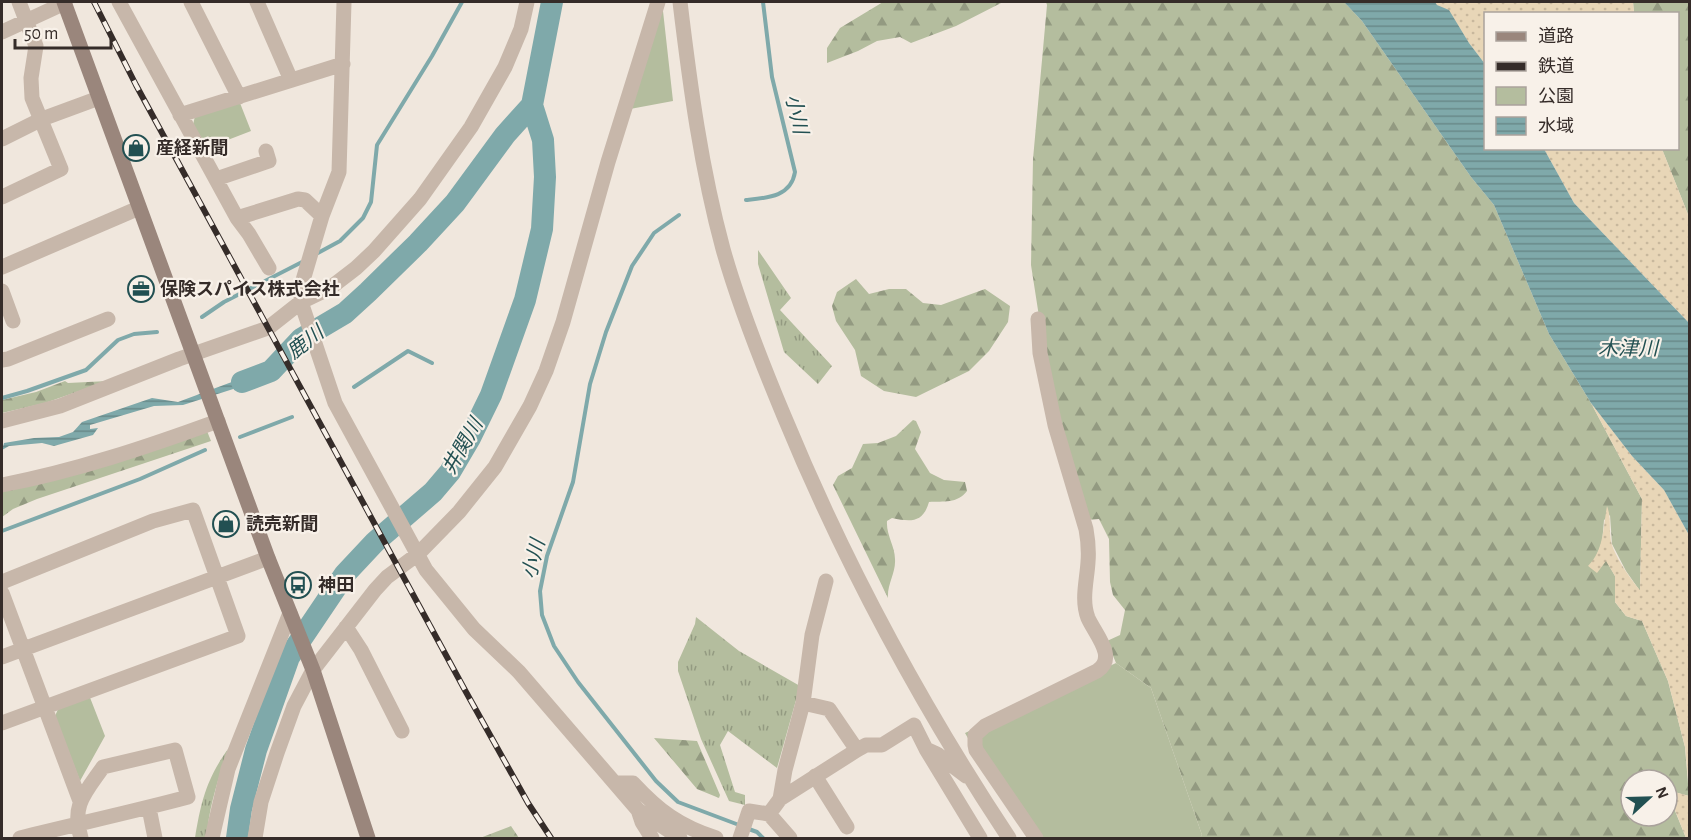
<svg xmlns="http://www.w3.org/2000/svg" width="1691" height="840" font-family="'Alegreya Sans','Noto Sans JP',sans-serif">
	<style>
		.grass { fill: url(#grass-tufts) }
		.forest { fill: url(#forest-firs) }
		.sand { fill: url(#sand-dots) }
		.park { fill: #b4bd9e }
		.water { fill: url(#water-rules) }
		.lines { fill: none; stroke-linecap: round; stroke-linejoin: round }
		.stream { stroke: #7fa9aa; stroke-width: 4 }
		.river { stroke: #7fa9aa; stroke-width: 22 }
		.street { stroke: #c7b7aa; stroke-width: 15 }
		.secondary { stroke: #9a867c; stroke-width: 15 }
		.rail-casing { stroke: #352c29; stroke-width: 6 }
		.rail { stroke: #f8f1e9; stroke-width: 4; stroke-dasharray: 11; stroke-linecap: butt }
		.labels { text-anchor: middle; stroke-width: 4.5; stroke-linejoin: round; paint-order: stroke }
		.poi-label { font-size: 18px; font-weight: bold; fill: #352c29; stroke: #f8f1e9; text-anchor: start }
		.water-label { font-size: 20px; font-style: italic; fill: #225052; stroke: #f8f1e9 }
	</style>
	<defs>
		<pattern id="grass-tufts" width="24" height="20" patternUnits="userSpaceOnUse" patternTransform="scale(1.5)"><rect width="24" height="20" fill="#b4bd9e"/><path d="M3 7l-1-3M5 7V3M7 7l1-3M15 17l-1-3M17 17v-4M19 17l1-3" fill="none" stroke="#939a81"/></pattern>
		<pattern id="forest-firs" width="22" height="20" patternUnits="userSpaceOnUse" patternTransform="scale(1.5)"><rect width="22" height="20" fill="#b4bd9e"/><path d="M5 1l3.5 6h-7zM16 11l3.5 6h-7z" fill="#939a81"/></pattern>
		<pattern id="sand-dots" width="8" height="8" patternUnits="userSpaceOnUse" patternTransform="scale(1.5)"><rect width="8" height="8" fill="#e8d6b7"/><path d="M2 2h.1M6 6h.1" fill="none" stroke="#c8b89d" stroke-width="1.8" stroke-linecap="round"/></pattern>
		<pattern id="water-rules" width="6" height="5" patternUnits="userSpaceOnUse" patternTransform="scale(1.5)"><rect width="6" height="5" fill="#7fa9aa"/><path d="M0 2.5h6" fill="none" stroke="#698a8a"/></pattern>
	</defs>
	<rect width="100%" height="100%" fill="#f0e7dd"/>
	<path class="grass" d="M758,250l33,48 -11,12 52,56 -14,18 -34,-32 -26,-88z
		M696,617l43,34 61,35 -23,82 -49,-37 -8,14 15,47 10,3v10l-16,-4 -28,-62 -23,-68v-9l17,-38z
		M228,749c-9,29 -20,59 -21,89h-12c6,-36 11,-58 33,-89z"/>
	<path class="forest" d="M883,2h120l-47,24 -45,17 -11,-6 -23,4 -19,10 -31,12v-15l13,-20z
		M1046,2h298l18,19 109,156 23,28 55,129 42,69 51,96 -2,92 -14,-20 -14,-27 -2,-29 -6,5 -2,23 -7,16 11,1 9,16v26l11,14 16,5 26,60 17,66 4,49 -22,-6v-10h-36v36h36v-25l19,47h-486l2,-3 -51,-147 -35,-25 -9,-22 13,-6 5,-25 -12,-15 -3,-13 -1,-43 -10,-20 -13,1 -35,-126 -20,-129 2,-106 14,-154z
		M1633,2h56v215l-27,-68 16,-1v-134l-44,-1z
		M856,279l13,15 20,-5h17l17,14 18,2 44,-16 25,17 -2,16 -19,29 -20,20 -53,26 -32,-6 -23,-15 -6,-26 -19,-29 -4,-15 5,-14z
		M65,381l3,2 40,-2 -63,22 -43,10v-13l34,-8z
		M913,420l3,1 5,11 -6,17 15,24 14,7 21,2 2,9c-10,13 -23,10 -38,11 -6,21 -18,20 -37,16l-5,3c-1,14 8,25 8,38 1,14 -8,25 -7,39l-55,-113 5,-9 14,-8 11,-24 15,-1 18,-7z
		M207,431l4,10 -174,58 -24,10 -11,8v-25z
		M654,738l43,3 23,54 -1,3 -22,-9z
		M511,826l8,12h-39z"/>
	<path class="sand" d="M1435,2h198l1,11 -148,1 -1,50 -16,-21 -20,-32 -12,-6z
		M1544,149h118l27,68v106l-115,-120z
		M1591,403l41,53 32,34 25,45v254l-4,-42 -17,-66 -26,-60 -16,-5 -11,-14v-26l-9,-15 -9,12 -9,-7c16,-16 15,-38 19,-60 5,13 1,26 5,39 4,13 19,35 28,45l2,-91z
		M1667,790l22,6v42h-3z"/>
	<path class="park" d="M662,2l11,99 -43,8z
		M240,103l11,28 -44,17 -14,-23 2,-9z
		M1116,663l35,25 51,147 -2,3h-164l-60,-86 -11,-19z
		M89,695l16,41 -25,45 -25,-65 4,-9z"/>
	<path class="water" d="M1344,2h91l2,3 12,5 20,33 16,21 1,84 58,1 30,54 115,120v212l-25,-45 -32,-34 -41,-53 -42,-69 -55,-129 -23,-28 -109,-156z
		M271,371l-13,10 -75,24 -29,1 -64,19v4l8,-1 -5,7 -39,11 -12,-3 -33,3 -7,4 2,-7 30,-5 25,-1 14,-5 9,-10 70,-24 26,4 78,-29z"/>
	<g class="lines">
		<path class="stream" d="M746,200c21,-2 45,-3 49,-28l-23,-95 -9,-75
			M679,215l-25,18 -22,33 -26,66 -16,52 -17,98 -26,74 -7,35 2,24 12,31 24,36 78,99 22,21 61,23
			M316,254l24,-13 23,-23 8,-16 6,-57 55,-89 30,-54
			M202,317l22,-15 80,-41
			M354,387l54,-36 24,12
			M2,398l25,-7 59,-21 32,-30 16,-6 23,-2
			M240,437l52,-20
			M2,531l138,-52 65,-29
			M746,828l11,4 6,6"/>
		<path class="river" d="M242,382l29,-11 30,-32 44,-26 23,-21 50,-49 37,-40 50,-68 27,-30
			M237,838l4,-29 15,-59 33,-93 56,-83 30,-32 58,-50 17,-20 20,-34 21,-43 34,-95 17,-71 3,-52 -2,-37 -11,-35 20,-103"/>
		<path class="street" d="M119,2l118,216 61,-19 7,1 17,16
			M191,2l48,95
			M257,2l34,78
			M344,2l-5,170 -17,44 -21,71v15l34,101 91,167 48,59 45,43 119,138 42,28
			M680,2c10,83 21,166 43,247 16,57 38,112 61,167 61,148 137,289 225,422
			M2,32l63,-29
			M180,115l163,-51
			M2,139l40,-20 57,-21
			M216,179l53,-18 -3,-10
			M2,197l59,-28 -29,-71 -1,-20 5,-32 -17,-44
			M237,218l12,16 20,34
			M2,267l137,-59
			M2,291l11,30
			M2,360l6,-1 100,-40
			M2,421l58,-15 119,-47 89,-31 33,-26 29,-14 26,-20 18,-17 46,-52 51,-72 34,-60 16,-38 6,-27
			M2,485c73,-14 145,-38 216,-64
			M2,582l151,-61 40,-11 45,126 -236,87
			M2,593l78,208
			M346,627l15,23 41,81
			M2,657l266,-99
			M803,703l26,6 28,41
			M926,749l54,89
			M815,776l32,51
			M615,783h18c26,28 46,43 83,55
			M780,799l77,-49 9,-5h16l32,-20 12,24 11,5 29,22
			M149,808l6,30
			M639,813l3,9 10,16
			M769,814l11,-15 5,-29 18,-67 9,-68 14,-54
			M20,838c56,-14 112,-26 168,-41l-13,-47 -72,17c-18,26 -32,38 -22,71
			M212,838l16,-69 62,-156
			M255,838l6,-36 16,-49 17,-47 19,-36 62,-80 12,-13 31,-23 41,-42 36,-45 35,-61 16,-35 17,-49 45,-160 50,-160
			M740,838l9,-27 20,3 21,24
			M1036,838l-60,-88 -1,-5v-10l10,-9 112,-55c21,-13 -2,-37 -9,-53 -7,-18 -1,-38 0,-56 1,-12 0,-22 -2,-33l-31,-104 -15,-72 -2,-34"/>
		<path class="secondary" d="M64,2l204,556 45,112 55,168"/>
		<defs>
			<path id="rail" d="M94,2l42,83 330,607 62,111 23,35"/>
		</defs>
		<use href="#rail" class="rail-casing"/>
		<use href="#rail" class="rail"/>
	</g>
	<defs>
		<symbol id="shop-ring" viewBox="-11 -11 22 22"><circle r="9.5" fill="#f8f1e9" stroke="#225052" stroke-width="1.5"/><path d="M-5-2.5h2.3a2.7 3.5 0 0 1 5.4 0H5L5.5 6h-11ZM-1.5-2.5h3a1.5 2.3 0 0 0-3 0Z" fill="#225052"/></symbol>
		<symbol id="office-ring" viewBox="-11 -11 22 22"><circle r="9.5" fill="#f8f1e9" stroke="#225052" stroke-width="1.5"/><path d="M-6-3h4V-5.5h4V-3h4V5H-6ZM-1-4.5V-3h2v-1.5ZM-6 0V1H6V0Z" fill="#225052"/></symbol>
		<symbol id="bus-ring" viewBox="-11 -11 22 22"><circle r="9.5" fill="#f8f1e9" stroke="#225052" stroke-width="1.5"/><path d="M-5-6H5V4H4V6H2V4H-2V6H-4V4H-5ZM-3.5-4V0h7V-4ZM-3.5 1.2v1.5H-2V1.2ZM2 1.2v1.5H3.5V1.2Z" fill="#225052"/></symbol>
	</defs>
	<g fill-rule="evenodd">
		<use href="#shop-ring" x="121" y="133" width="30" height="30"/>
		<use href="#office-ring" x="126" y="274" width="30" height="30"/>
		<use href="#shop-ring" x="211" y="509" width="30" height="30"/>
		<use href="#bus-ring" x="283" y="570" width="30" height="30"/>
	</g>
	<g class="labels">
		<g class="poi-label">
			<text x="156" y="154">産経新聞</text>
			<text x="160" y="295">保険スパイス株式会社</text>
			<text x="246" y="530">読売新聞</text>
			<text x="318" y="591">神田</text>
		</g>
		<g class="water-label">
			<text transform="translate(797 114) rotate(77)" y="7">小川</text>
			<text transform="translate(305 342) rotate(-38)" y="7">鹿川</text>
			<text x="1628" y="355">木津川</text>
			<text transform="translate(462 446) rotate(-60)" y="7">井関川</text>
			<text transform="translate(533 559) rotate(-76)" y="7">小川</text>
		</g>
	</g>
	<rect width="1691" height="840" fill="none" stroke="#352c29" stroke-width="6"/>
	<rect x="1484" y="12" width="195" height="138" fill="#f8f1e9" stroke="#aaa29c" stroke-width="1.5"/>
	<rect x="1496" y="32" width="30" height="9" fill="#9a867c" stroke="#aaa29c" stroke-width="1.5"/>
	<text x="1538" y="42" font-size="18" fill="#352c29">道路</text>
	<rect x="1496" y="62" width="30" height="9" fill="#352c29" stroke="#aaa29c" stroke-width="1.5"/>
	<text x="1538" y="72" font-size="18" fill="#352c29">鉄道</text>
	<rect x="1496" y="87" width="30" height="18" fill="#b4bd9e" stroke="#aaa29c" stroke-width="1.5"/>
	<text x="1538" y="102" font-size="18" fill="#352c29">公園</text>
	<rect x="1496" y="117" width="30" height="18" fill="url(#water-rules)" stroke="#aaa29c" stroke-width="1.5"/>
	<text x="1538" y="132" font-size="18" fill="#352c29">水域</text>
	<g transform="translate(1649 798) rotate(68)"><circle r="28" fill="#f8f1e9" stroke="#aaa29c" stroke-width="1.5"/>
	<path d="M0-4.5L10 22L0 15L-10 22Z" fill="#225052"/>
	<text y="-9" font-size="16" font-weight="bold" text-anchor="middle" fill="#352c29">N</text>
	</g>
	<path d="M15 39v9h96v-9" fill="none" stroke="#352c29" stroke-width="3"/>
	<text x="24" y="39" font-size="18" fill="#352c29" stroke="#f8f1e9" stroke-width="4.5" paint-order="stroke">50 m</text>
</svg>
